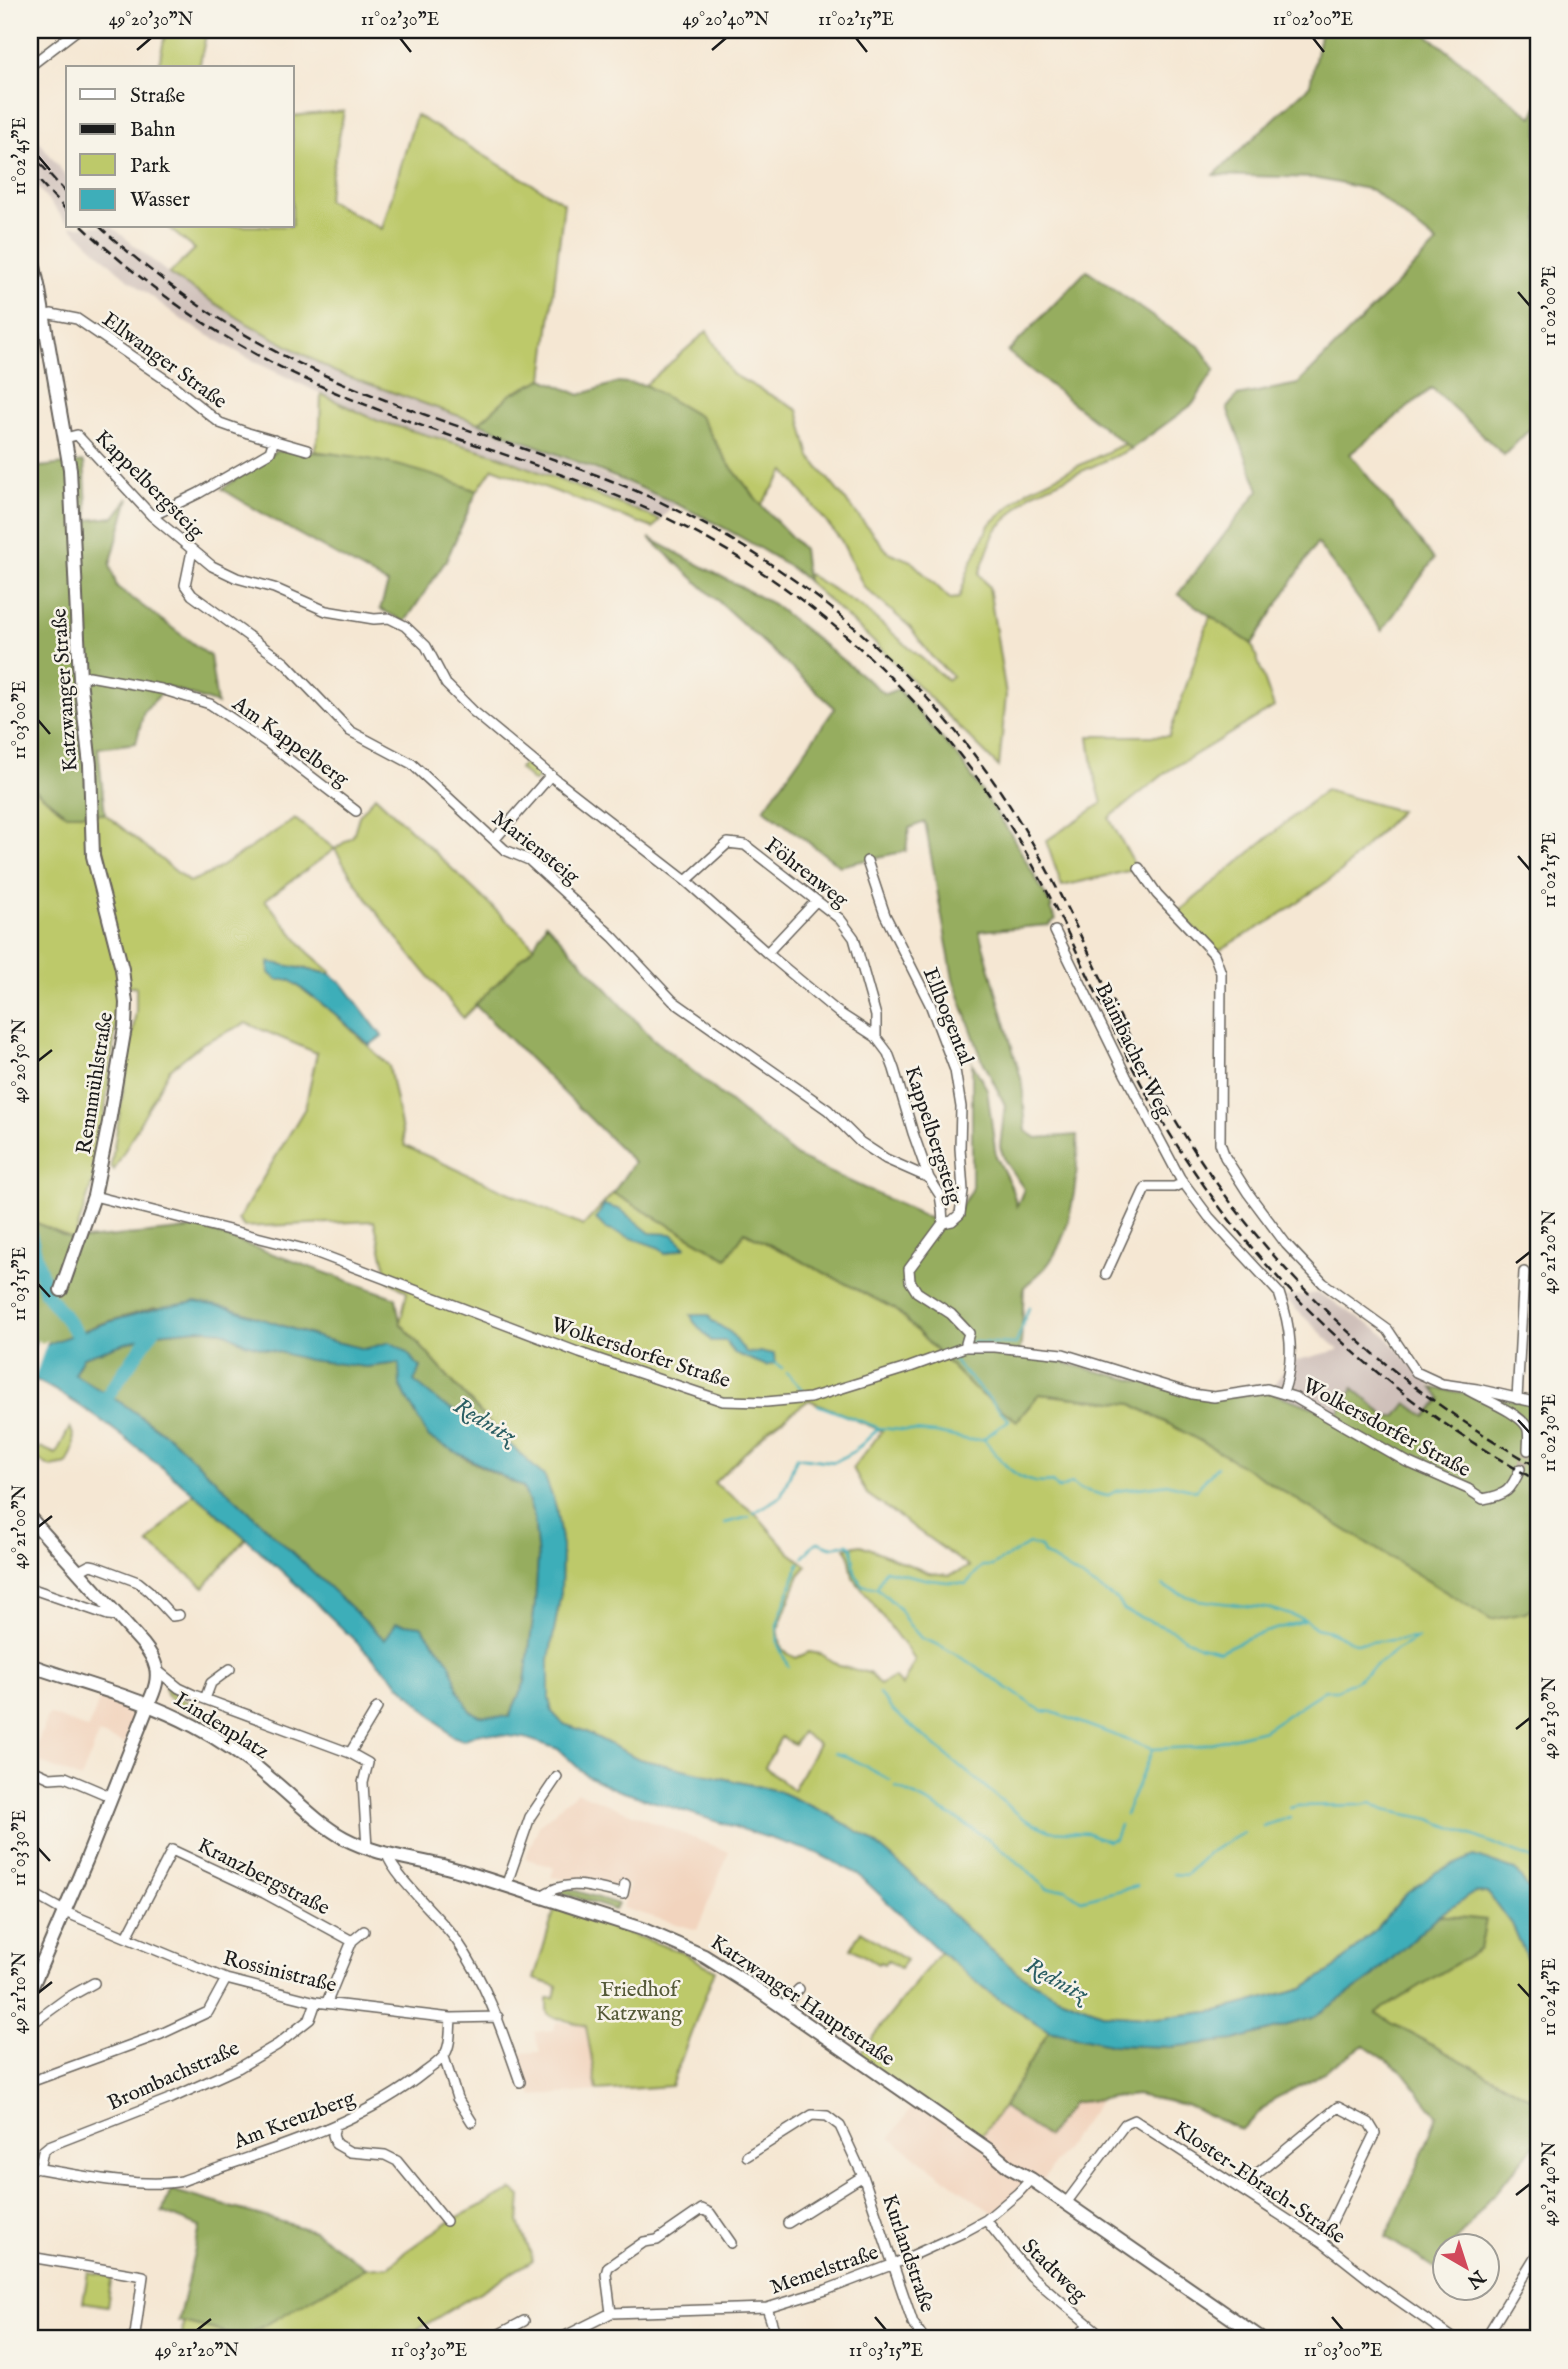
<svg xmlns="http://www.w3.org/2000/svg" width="1568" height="2369" font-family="'IM FELL English',serif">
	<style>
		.built { fill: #f2d4be }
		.industrial { fill: #cfc0ba }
		.green { fill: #bdc96a; stroke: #6c7243; stroke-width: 2; fill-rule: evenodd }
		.forest { fill: #96ad5e; stroke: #59643d; stroke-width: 2 }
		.water { fill: #3eaeb9; stroke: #2d656a; stroke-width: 2; fill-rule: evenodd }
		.pier { fill: #f5e7d3 }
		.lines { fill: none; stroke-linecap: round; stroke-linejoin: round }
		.stream { stroke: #3eaeb9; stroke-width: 2.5 }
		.river { stroke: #3eaeb9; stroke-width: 14 }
		.minor-tunnel { stroke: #cabeae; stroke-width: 9; stroke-dasharray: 9 4.5; stroke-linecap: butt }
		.minor-casing { stroke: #68635c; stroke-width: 12 }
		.secondary-casing { stroke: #68635c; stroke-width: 16 }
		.minor { stroke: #fff; stroke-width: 9 }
		.secondary { stroke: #fff; stroke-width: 12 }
		.rail { stroke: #1c1c1c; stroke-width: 2.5; stroke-dasharray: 10 5; stroke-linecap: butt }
		.ticks { fill: none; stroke: #1c1c1c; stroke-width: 2.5 }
		.labels { text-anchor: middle; stroke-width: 5; stroke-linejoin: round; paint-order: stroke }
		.street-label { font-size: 21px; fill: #1c1c1c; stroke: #f7f3e8 }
		.park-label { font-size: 21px; fill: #545937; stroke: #f7f3e8 }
		.water-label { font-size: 23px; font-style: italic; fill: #2b5e63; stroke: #f7f3e8 }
		.neatline { fill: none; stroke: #1c1c1c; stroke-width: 2.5 }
		.ticks-label { font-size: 18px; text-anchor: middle; fill: #1c1c1c }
	</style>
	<rect width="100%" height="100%" fill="#f7f3e8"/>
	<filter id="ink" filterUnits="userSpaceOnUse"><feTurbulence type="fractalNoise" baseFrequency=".0143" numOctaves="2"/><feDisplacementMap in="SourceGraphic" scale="14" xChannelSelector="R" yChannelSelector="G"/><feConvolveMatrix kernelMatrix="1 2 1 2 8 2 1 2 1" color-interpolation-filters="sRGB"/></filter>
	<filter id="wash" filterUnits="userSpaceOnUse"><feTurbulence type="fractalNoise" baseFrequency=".00686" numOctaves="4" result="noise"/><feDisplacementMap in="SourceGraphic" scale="28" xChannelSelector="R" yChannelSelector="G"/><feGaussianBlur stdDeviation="1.57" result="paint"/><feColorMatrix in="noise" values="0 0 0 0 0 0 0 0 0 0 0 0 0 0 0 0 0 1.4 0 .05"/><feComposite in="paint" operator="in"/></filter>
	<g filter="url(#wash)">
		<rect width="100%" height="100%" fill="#f5e7d3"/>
		<path class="built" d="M100,1698l24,10 7,7 1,9 -7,20 -26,-10 -18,45 -50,-20 18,-45 39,15z
			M577,1792l152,60 -32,78 -74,-22 6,-23 -13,-2 -2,4 -63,-10 3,-9 -29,-10 15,-34z
			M556,2022l30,4 11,65 -64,5 -14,-43 21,-1 -6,-20 20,-2z
			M1101,2099l-61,85 -46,30 -104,-76 27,-38 59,41 27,-34 44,30 25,-34z"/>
		<path class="industrial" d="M30,129l38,50v45l-38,-46z
			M70,226h41l58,48 79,50 87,48 144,51 196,82 -15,15 -166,-66 -116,-33 -123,-59 -70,-40 -67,-51z
			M1319,1293l65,41 49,54 8,11 -16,18 -28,-1 -9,2 -35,-30 -16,28 -67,-24 19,-30 50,-12 -56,-53z"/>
		<path class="green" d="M166,30h41l-8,38h-41z
			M344,111l-17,89 55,29 34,-114 148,88 -21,176 -32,15 -32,29 -144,-51 -87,-48 -79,-50 26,-25 -29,-23h126v-110z
			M707,331l25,43 66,36 12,47 78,95 23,9 39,38 9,-1 11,-33 19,-40 39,-35 96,-46 7,5 -100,45 -36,37 -16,43 10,13 17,108 -7,72 -124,-124 -68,-62 -1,-8 56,34 85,73 5,-4 -21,-20 -21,-29 -46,-40 -23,-47 -56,-69 -24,34 -33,-42 -28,-46 -55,-32z
			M321,394l57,27 116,33 166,66 -7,8 -160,-60 -16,23c-53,-21 -106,-33 -163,-40l6,-23z
			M1210,616l42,28 22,63 -106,64 -59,47 28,51 -75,17 -16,-45 56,-38 -8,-29 -5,-38h80z
			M531,762l15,12 -4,7 -4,-3 -4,4 -15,-13 5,-6 3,2z
			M30,786l36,28h39l84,68 22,-9 84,-54 40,30 18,-13 6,-20 16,-20 159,150 -71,72c-45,-55 -93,-107 -128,-169l-70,51 43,52 23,20 -1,2 -29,-7 -24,13h13l44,33 55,53 16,80 178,80 30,-33 113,65 19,-26 150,77 78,79 45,32 21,-26 93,10 393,209 13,-10v299l-23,-32 -112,27 -25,30 -43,41 -32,20 -86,23 -60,7 -53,-4 -47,-18 -39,-23 -51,-44 -56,-55 -42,-36 -39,-23 -52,-24 -139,-32 -55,-28 -21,-7 -11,-12 -3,-13v-40l12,-67 1,-45 -6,-40 -11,-29 -44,-42 -101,-113 7,-31 -18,-11 -15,-60 -130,6 -6,-7 67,-112 12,-55 -71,-30 -43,20 -34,27 -55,100 -3,-4 25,-155v-24l-20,-4 2,27 -20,154 -24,76 -44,-20zM809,1400l73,31 -29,37 14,26 102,73 -19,8 -21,-2 -68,-28 -16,3 4,6 4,23 62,83 -13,26 -8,-9 -14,8 -11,-12 -30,-7 -18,-12 -12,-2 -13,6 -14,-8 -4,-21 21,-54 8,-9 -18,-14 -33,-38 -42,-31 54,-53zM802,1732l16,12 -25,46 -28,-23 16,-30 13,8z
			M1325,790l75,21 -59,61 -69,48 -54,31 -41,-38z
			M70,1427c7,15 4,23 -3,37l-16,3 -17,-10 6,-10 16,7z
			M193,1493l53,45 -42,49 -56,-44z
			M165,1679l9,8 -4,5 13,8 38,16 -4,11c-16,-13 -36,-18 -51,-32z
			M1475,1892l13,1 26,35 17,40 7,11v123l-145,-78 -18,-11 105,-64 5,-28 -46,-6z
			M555,1908l124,43 36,19 -44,116 -74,5 -11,-65 -36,-10 -3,-4v-14h7l3,-12 -23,-7z
			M861,1931l45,29 -6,8 -13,-8 -3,4 -4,-2 -2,2 -27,-16z
			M940,1952l50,41 59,38 -46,76 -26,34 -121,-83z
			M512,2190l9,6 -2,26 14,38 -123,74 -36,-1 -10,6h-182l1,-17 61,15 122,-69 24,-2 15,-14 43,-30z
			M88,2272l24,4 -5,30 -24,-4z"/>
		<path class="forest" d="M1321,30h100l111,87 6,-12v316l-34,34 -72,-67 -82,66 84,105 -52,72 -65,-88 -65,101 -74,-50 81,-104 -32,-82 10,-12 61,-12 139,-141 -65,-53 -58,-12 -100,-3 96,-90z
			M1087,270l73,52 39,24 16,23 -22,35 -62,45 -123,-97z
			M543,379l37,16 38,-13 27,3 55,32 28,46 33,42 42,44 4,32c-16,-16 -39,-27 -58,-39 -85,-50 -179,-82 -270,-119l32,-29z
			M276,451c72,-1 135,14 201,40l-30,68 -42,63 -25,-13 8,-25 -111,-62 -55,-33z
			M84,462l4,58 26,-3 15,-19 -19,67 7,22 93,69 7,48 -49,-17 -24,24 -8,32 -38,5 7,66h-39l-36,-28v-318z
			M649,538l124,66 112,90 13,-5 62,70 52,77 40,71 -2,2 6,10 -8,6 -69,6 43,151 4,49 11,7 40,-3c2,39 -5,103 -32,133 -7,7 -14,13 -21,19l-3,58 -2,7 188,46 63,-6 67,24 16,-28 35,30 9,-2 10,-13 19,14 15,-18 -8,-11 105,16v199l-13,10 -34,7 -276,-171 -83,-45 -93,-10 -22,27 -44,-33 -78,-79 -150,-77 -18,26 -114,-65 21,-31 -159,-157 59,-59 12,-23 105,114 146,120 149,69 26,-36v-127l15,26 9,67 15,30 6,20 7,-17 -18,-26 -6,-16 5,-42 -23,-46 -29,-80 -28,-157 -16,6 -3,23 -66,15 -76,-57 71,-101z
			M30,1220l44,20 127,-12 195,70 4,25 101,113 -60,-32 -28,-23 8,-14 -31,-24 -25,6 -42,-10 -94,-31h-75l-54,16 -59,23 -11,-9z
			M198,1329l25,2 22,12 121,24 34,-4 64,95 59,29 11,29 4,43 -3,45 -10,78 -16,35c-9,0 -20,1 -29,-1 -20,-6 -25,-36 -30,-53l-65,-23 -213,-201 -46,-33 -52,-32 9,-17 73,-24z
			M564,1887l54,17 -3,6 -60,-19z
			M1439,1915l47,5 -6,29 -104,64 17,11 145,78v45l-4,-2 -82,101h-6l-1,8 -11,14 -48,-31 40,-92 11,-30 -35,-44 -38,-26 -49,33 -41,21 -33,31 -55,-25 -50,-10 -64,8 -25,34 -44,-30 46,-76 65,14 56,2 64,-7 78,-22 58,-39z
			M171,2190l143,41 52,37 -122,69 -66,-16 22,-94 -38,-15z
			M374,2333l36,1 2,5h-48z"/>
		<path class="water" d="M269,962l61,12 12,9 40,53 -12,9 -36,-32 -44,-33h-13l-8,-7z
			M604,1205l17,5 29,23 22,1 14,13 -21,7 -5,-6 -54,-19 -10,-10z
			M195,1302l34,6 94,31 42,10 25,-7 14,8 17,18 -7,13 28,23 59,32 44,41 11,30 6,40 -1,45 -12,67v40l3,13 11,12 21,7 55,28 139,32 52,24 39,23 42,36 56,55 51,44 39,23 47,18 53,4 60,-7 86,-23 32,-20 43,-41 25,-30 33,-25 38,-16 41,14 23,32v77l-7,-11 -17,-40 -26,-35 -13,-1 -36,23 -69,64 -58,39 -78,22 -64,7 -56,-2 -65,-14 -59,-38 -50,-41 -82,-78 -41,-21 -200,-63 -30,-14 -29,-27 -33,-11 -45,-5 -17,7 -11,-4c-90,-89 -180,-179 -278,-259 -45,-36 -92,-75 -144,-100v-39l11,9c53,-21 98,-37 154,-45zM198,1329l25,2 22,12 63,17 58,7 33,-4 1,23 29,52 94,49 11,29 4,43 -3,45 -10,78 -16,35 -29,-1 -10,-5 -11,-19 -9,-29 -29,-37 -25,-3 -11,17 -213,-201 -46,-33 -52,-32 9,-17 73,-24z
			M691,1315h18l2,5 20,13 15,20 17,-1 11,2 1,9 -8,3 -33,-13 -8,-12h-15l-17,-19z"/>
		<path class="pier" d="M37,1340l5,3 6,-3 -15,42 -3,-1v-22z"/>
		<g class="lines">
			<path class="stream" d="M30,983l2,2
				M971,1342l45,2 13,-37
				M960,1343h1
				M775,1363l7,5
				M787,1373l19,21
				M818,1405l61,23
				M984,1439c17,23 36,49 68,43l7,7 13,-6 8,6 27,7 9,-5 53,-7 27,6 21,-24
				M754,1513l27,-17 16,-39 37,5 22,-12 23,-22 57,5 33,7 14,-1 26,-19 -57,-61
				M725,1523l24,-6
				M803,1557l10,-12 5,-3 13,5 17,-3 4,4 3,25 7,12 15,3 8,-18 45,10 36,4 16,-18h10l37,-22 12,3 3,7 73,46 8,11 46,19 28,16 21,5 32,-15 51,-15
				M877,1588l21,19 9,15 14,16 20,8 31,18 60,41 11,6 9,1 100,37 43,-2 69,-17 61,-40h12l20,-10 39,-30 22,-12 -63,5 -26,-12 -13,-3 -10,-8 -34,-11 -74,-9 -31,-11 -4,-4
				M788,1666l-10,-22 -1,-19 22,-62
				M879,1694l14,17 131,108 26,12 38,2 20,8 7,-2 5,-14
				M835,1753l15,5 40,22
				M896,1787c55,25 108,59 151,102h18l16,11 56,-14
				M1290,1808l7,-2 64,-1 11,-2 12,7 46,9 108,42
				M1125,1815l27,-65
				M1263,1826l27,-9
				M1173,1874l13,1 22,-22 35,-20"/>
			<path class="river" d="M30,1234l16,59 39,51
				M100,1406l57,-81"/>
		</g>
	</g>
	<g filter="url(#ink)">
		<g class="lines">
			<path class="minor-tunnel" d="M1520,1469l8,-19"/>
			<defs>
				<path id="minor" d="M30,66l47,-36
					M43,316l8,-2 26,5 92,63 51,41 28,10 59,17
					M65,438l12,-3 75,81 60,50 25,12 37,10 52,23 48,8 15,-1 16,8 21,20 20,38 27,27 83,69 130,101 81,72 72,60 37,24 12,16 6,16 19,64 16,45 11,17 2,13 1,15 -34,46 1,12 7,11 34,22 18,19 -4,14
					M152,516l47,-23 71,-41 4,-12
					M192,551l-7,34 7,10 93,68 65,68 62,33 93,86 24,10 84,77 60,64 155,109 32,32 26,17 43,19
					M80,679l9,-3 72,13 49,15 55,37 91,70
					M494,840l57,-65
					M867,861l18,54 45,89 25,66 6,37 -1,41 3,43 -3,23 -8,7 -9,2
					M1139,868l18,26 57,60 7,19 -1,170 5,14 23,36 38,51 37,39 65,47 28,42 26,12 35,5 61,14
					M686,881l42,-38 17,2 95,74 14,19 22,78v21
					M1055,931l71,145 54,102 29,39 70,76c12,34 16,66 4,100
					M767,953l49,-52
					M94,1196l218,55 268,102 143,48 43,1 44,-4 100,-31 55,-20h30l68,7 129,40 22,3 53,-8 27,8 113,65 61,27 15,10c23,-4 28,-8 37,-30
					M1106,1274l38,-83 3,-4h27l9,-4
					M1468,1390c15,9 50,22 59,37 3,6 1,16 1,23
					M1517,1399l7,-127
					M77,1572l13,-7 5,1 43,16 11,9 23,25 7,-1
					M30,1588l78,27 10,1
					M158,1671l21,17 15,7 156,58 18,10 -5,20 4,65
					M205,1699l6,-16 19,-14
					M350,1753l27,-45
					M30,1769l20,9 15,-1 47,20
					M387,1854c6,22 54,64 70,87 30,43 46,92 63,141
					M506,1886l24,-69 27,-40
					M30,1892l35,20 161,67 90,23 135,16 47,-1
					M540,1897c28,-20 51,-10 83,-3l2,-10
					M127,1937l45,-87 92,43 88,48 -25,61
					M352,1941l12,-10
					M782,2007l17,-18
					M30,2025l37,-27 27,-15
					M444,2057l13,41 15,24
					M30,2082l131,-48 47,-22 18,-33
					M335,2125l-2,10 3,9 14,8 35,3 12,6 49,60
					M747,2156l65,-41 15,1 13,10 23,50 50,147 11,16
					M30,2167c40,7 113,22 152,14 82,-30 175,-54 243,-109 7,-5 16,-11 20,-18 6,-9 5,-25 6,-36
					M39,2169l4,-18 6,-5 123,-48 66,-30 39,-23 33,-26 6,-17
					M1241,2187l97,-80 31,16 6,10 -53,109
					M1066,2203l59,-79 9,-4 188,122 52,41 80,56
					M986,2220l45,56 75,63
					M788,2223l75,-47
					M30,2257l113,19 -8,59 -8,4
					M767,2308l10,31
					M611,2313l-5,-39 2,-7 36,-25 13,-2 45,-31 8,4 21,30
					M490,2339l34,-18
					M559,2339l16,-8
					M578,2339l-3,-8 36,-18 156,-5 59,-18 68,-26 68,-31 24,-13 32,-27 13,-14
					M1076,2339l12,-14
					M1485,2339l53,-87"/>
				<path id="secondary" d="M30,248l9,42 31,179 10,210 10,86 3,91 29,113 4,34 -1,24 -16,95 -15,74 -33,94
					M30,1518l113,126c13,16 18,29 10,49l-67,168 -56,130
					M30,1665c55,20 112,33 164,61 29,15 55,34 79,55 23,19 44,42 71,57 35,19 79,21 117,33l181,58 62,27 54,34 232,161 19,16 22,12 231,160"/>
			</defs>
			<use href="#minor" class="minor-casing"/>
			<use href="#secondary" class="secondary-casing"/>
			<use href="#minor" class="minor"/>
			<use href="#secondary" class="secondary"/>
			<path class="rail" d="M30,152l38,43
				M30,171l38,41
				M82,226c65,62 139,114 221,152 105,49 219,78 326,123 85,36 166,88 234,150 61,56 116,122 158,193 52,89 88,187 140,275 90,153 222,278 377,362
				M99,226c63,58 134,107 212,143 95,44 198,72 296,110 104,41 200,101 281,179 57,55 106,117 145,186 50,89 88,184 140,272 89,151 213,266 365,351"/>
		</g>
	</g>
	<path class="ticks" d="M400,38l11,14M856,38l11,14M1313,38l11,14M137,50l14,-12M712,50l14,-12M38,156l12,14M1518,292l12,14M38,720l12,14M1518,856l12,14M38,1061l14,-11M1516,1263l14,-11M38,1284l12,13M1518,1420l12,13M38,1527l14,-11M1516,1729l14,-11M38,1848l12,13M1518,1984l12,13M38,1993l14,-11M1516,2195l14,-11M418,2317l11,13M875,2317l11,13M1332,2317l11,13M197,2330l14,-11"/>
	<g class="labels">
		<g class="street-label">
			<text transform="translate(165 360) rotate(36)" y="7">Ellwanger Straße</text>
			<text transform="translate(150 484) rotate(45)" y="7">Kappelbergsteig</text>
			<text transform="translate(64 690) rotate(-94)" y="7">Katzwanger Straße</text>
			<text transform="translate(291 741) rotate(36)" y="7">Am Kappelberg</text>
			<text transform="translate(536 847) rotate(38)" y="7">Mariensteig</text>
			<text transform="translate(807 872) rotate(38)" y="7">Föhrenweg</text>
			<text transform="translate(949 1016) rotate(68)" y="7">Ellbogental</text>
			<text transform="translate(1134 1050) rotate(64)" y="7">Baimbacher Weg</text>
			<text transform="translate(94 1083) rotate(-81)" y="7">Rennmühlstraße</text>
			<text transform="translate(934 1135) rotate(72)" y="7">Kappelbergsteig</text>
			<text transform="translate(641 1352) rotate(18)" y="7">Wolkersdorfer Straße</text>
			<text transform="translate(1387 1427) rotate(28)" y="7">Wolkersdorfer Straße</text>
			<text transform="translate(222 1725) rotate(32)" y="7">Lindenplatz</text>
			<text transform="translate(264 1876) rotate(27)" y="7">Kranzbergstraße</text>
			<text transform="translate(280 1971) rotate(14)" y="7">Rossinistraße</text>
			<text transform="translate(803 2000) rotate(34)" y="7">Katzwanger Hauptstraße</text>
			<text transform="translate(173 2075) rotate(-24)" y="7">Brombachstraße</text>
			<text transform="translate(294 2119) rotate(-21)" y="7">Am Kreuzberg</text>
			<text transform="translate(1260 2182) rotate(34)" y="7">Kloster-Ebrach-Straße</text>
			<text transform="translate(909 2253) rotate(71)" y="7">Kurlandstraße</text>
			<text transform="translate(824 2269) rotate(-19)" y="7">Memelstraße</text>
			<text transform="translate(1055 2270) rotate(44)" y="7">Stadtweg</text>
		</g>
		<g class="park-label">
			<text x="639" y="1996">Friedhof<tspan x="639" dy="24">Katzwang</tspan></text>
		</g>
		<g class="water-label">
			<text transform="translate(485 1420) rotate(31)" y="8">Rednitz</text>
			<text transform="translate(1057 1979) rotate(29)" y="8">Rednitz</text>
		</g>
	</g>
	<rect width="1568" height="2369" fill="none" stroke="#f7f3e8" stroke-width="77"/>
	<rect x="66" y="66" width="228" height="161" fill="#f7f3e8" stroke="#9f9d96" stroke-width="2"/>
	<rect x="80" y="89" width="35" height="10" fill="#ffffff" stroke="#9f9d96" stroke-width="2"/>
	<text x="130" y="102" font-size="21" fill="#1c1c1c">Straße</text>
	<rect x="80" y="124" width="35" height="10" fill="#1c1c1c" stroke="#9f9d96" stroke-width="2"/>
	<text x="130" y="136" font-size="21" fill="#1c1c1c">Bahn</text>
	<rect x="80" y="154" width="35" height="21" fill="#bdc96a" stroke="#9f9d96" stroke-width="2"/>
	<text x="130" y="172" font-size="21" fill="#1c1c1c">Park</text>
	<rect x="80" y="189" width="35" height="21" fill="#3eaeb9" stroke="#9f9d96" stroke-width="2"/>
	<text x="130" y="206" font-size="21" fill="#1c1c1c">Wasser</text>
	<g transform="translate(1466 2267) rotate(141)"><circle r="33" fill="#f7f3e8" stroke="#9f9d96" stroke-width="2"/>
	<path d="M0-5L12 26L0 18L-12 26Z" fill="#d1495b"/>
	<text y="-10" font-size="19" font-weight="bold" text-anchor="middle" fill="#1c1c1c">N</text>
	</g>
	<rect x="38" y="38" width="1492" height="2292" class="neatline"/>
	<g class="ticks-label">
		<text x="151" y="25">49°20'30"N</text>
		<text x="400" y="25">11°02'30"E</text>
		<text x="726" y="25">49°20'40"N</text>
		<text x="856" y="25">11°02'15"E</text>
		<text x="1313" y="25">11°02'00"E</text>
		<text transform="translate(19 156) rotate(-90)" y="6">11°02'45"E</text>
		<text transform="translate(1549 306) rotate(-90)" y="6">11°02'00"E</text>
		<text transform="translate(19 720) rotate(-90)" y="6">11°03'00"E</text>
		<text transform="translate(1549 870) rotate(-90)" y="6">11°02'15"E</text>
		<text transform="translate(19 1061) rotate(-90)" y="6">49°20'50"N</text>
		<text transform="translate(1549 1252) rotate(-90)" y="6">49°21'20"N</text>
		<text transform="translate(19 1284) rotate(-90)" y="6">11°03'15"E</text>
		<text transform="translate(1549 1433) rotate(-90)" y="6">11°02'30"E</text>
		<text transform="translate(19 1527) rotate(-90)" y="6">49°21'00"N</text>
		<text transform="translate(1549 1718) rotate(-90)" y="6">49°21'30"N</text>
		<text transform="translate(19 1848) rotate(-90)" y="6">11°03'30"E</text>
		<text transform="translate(19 1993) rotate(-90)" y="6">49°21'10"N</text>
		<text transform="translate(1549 1997) rotate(-90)" y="6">11°02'45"E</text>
		<text transform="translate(1549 2184) rotate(-90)" y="6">49°21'40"N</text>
		<text x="197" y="2356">49°21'20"N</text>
		<text x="429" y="2356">11°03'30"E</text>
		<text x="886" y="2356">11°03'15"E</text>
		<text x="1343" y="2356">11°03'00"E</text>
	</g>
</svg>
